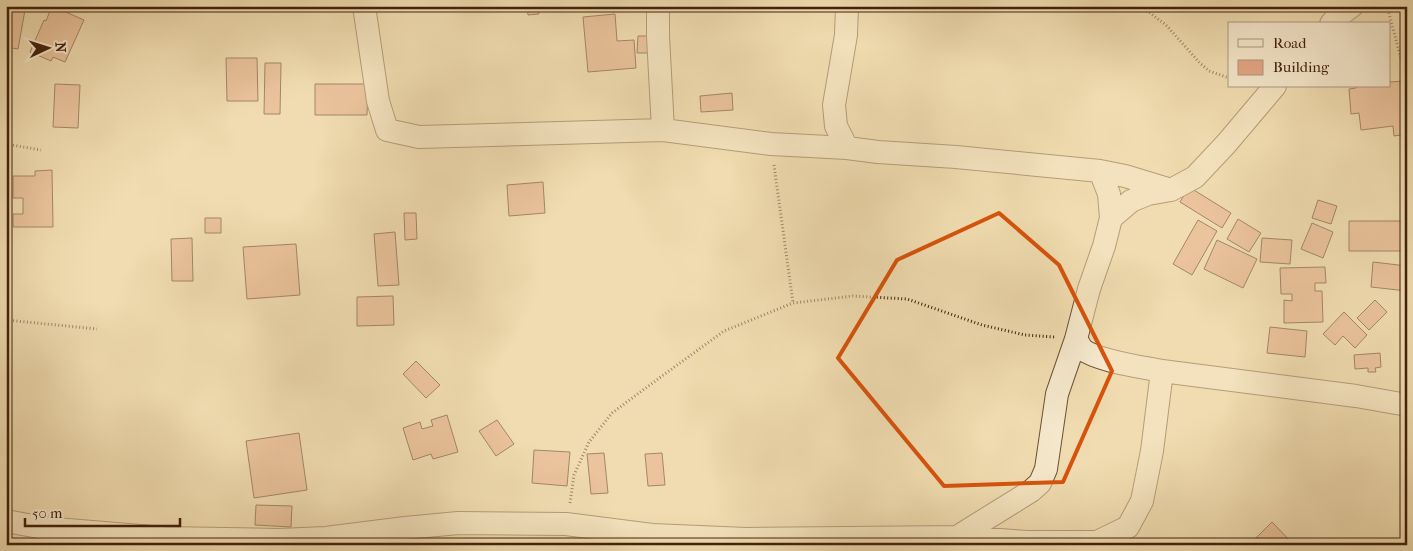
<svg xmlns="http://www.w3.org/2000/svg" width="1413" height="551" font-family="'IM FELL French Canon',serif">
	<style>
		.building { fill: #e5a786; stroke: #42210c }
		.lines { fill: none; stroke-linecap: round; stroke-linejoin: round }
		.minor-casing { stroke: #6e5035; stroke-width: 24 }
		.path { stroke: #42210c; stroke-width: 3; stroke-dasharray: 1 2.5; stroke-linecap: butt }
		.minor { stroke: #f5e8cc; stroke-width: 22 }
		.marked { fill: none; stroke: #d7530c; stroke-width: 4; stroke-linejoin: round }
	</style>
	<rect width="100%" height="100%" fill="#f0dcb0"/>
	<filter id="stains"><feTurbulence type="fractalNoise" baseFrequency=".004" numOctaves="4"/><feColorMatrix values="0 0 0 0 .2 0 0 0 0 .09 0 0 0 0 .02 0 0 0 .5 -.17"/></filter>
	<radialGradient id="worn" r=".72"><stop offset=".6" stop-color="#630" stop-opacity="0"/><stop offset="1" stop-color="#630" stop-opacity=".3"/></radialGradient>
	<path class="building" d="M6,6l19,4 -7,39 -12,-2z
		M52,6l32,14 -19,42 -12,-5 -2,4 -21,-9 14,-32 2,1z
		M527,6h10l2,8 -11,1z
		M615,14l2,27 17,-1 2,28 -48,4 -5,-55z
		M638,36h16v17h-17z
		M226,58h31l1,43h-31z
		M265,63h16l-1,51h-16z
		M1389,78l1,4 14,-1 1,12h2v52l-5,1 -1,-11 -7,1 -1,-10 -32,4 -2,-17 -8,1 -2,-25 7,-1v-2h33z
		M55,84l25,1 -2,43 -25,-1z
		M315,84h53l-1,31h-52z
		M732,93l1,17 -32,2 -1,-16z
		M52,170l1,57h-40v-13h10v-16h-10v-22h22v-5z
		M543,182l2,31 -36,3 -2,-31z
		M1189,187l42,26 -9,15 -42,-26z
		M1318,200l19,6 -6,18 -19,-6z
		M404,213h12l1,26 -12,1z
		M205,218h16v15h-16z
		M1238,219l23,14 -12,19 -22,-13z
		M1198,220l19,11 -25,44 -19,-11z
		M1349,221h55v30h-55z
		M1312,223l21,9 -10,26 -22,-9z
		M395,232l4,53 -21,1 -4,-52z
		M192,238l1,43h-21l-1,-42z
		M1262,238l30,2 -2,24 -30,-2z
		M1217,240l40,19 -14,29 -39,-19z
		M296,244l4,51 -53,4 -4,-52z
		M1373,262l34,4v25l-36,-4z
		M1325,267l1,16h-11v8h7l1,31 -39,1v-23l8,1v-7h-11l-1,-26z
		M393,296l1,29 -37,1v-29z
		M1375,300l12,12 -18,18 -12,-12z
		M1344,312l23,23 -12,13 -12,-12 -8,9 -12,-11z
		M1270,327l37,4 -2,26 -38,-4z
		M1380,353l1,14 -6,1 1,4h-8v-4l-13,1 -1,-14z
		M416,361l24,24 -14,13 -23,-24z
		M447,415l11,37 -25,7 -2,-5 -18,6 -10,-32 17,-6 2,7 11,-3 -2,-6z
		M497,420l17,24 -18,12 -17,-25z
		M299,433l8,57 -53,8 -8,-57z
		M534,450l36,2 -3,34 -35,-3z
		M604,453l4,40 -17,1 -4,-40z
		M662,453l3,32 -17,1 -3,-32z
		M256,505l36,1 -1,21 -36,-2z
		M1272,522l22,23h-45z"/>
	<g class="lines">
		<defs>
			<path id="minor" d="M364,6l14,95 9,29 32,7 244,-7 108,14 76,4
				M658,6v30l5,94
				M847,6l-1,29 -12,70 2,21 11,22 31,4 78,5 144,14 25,5 46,14
				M1331,24l5,-6 16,-12
				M1100,171l9,23 2,24 -7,28 -15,43 -13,50c2,3 4,7 6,10 15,12 60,18 80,22
				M1111,218l20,-17 17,-7 23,-4 24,-13 31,-33 49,-58
				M6,521l38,7 120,10 115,2 47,-2 79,-10 53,-5 108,1 86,11 94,4 211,-2 71,5h69l31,-15 14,-26 10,-50 10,-80 194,25 51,9
				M957,537l74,-46 9,-8 6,-14 11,-75 19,-55"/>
		</defs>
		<use href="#minor" class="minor-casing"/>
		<path class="path" d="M1137,6l13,7 16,12 33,37 10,9 20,7
			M1387,6l20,75
			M6,144l35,6
			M774,165l19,138
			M6,320l91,9
			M570,503l4,-28 15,-33 23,-29 46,-34 66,-48 69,-28 60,-7 54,3 75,26 43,10 30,2"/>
		<use href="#minor" class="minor"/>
	</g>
	<path d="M0 0H1413V551H0ZM999,213l60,52 53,106 -49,111 -119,4 -106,-128 59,-98z" fill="#f0dcb0" fill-opacity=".55" fill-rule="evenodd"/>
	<path class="marked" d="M999,213l60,52 53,106 -49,111 -119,4 -106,-128 59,-98z"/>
	<rect width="1413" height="551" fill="none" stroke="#f0dcb0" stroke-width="25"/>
	<rect x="8" y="8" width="1398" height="536" fill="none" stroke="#42210c" stroke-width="2.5"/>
	<rect x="12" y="12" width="1388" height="526" fill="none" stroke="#42210c"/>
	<rect x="1228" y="22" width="162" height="65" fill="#f5e8cc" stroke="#ad987f"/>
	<rect x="1238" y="39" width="25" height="8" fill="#f5e8cc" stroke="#ad987f"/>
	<text x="1273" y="48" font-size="15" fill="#42210c">Road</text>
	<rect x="1238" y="60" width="25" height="15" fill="#e5a786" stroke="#ad987f"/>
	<text x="1273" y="72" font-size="15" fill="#42210c">Building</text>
	<g transform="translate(48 48) rotate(86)" stroke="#f5e8cc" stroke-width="4" paint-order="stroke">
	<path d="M0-4L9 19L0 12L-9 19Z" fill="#42210c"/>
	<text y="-8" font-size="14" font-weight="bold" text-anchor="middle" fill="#42210c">N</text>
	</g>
	<path d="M25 518v8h155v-8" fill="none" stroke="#42210c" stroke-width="2.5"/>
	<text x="32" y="518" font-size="15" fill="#42210c" stroke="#f5e8cc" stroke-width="4" paint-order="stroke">50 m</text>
	<rect width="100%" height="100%" filter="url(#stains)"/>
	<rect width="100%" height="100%" fill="url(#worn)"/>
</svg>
